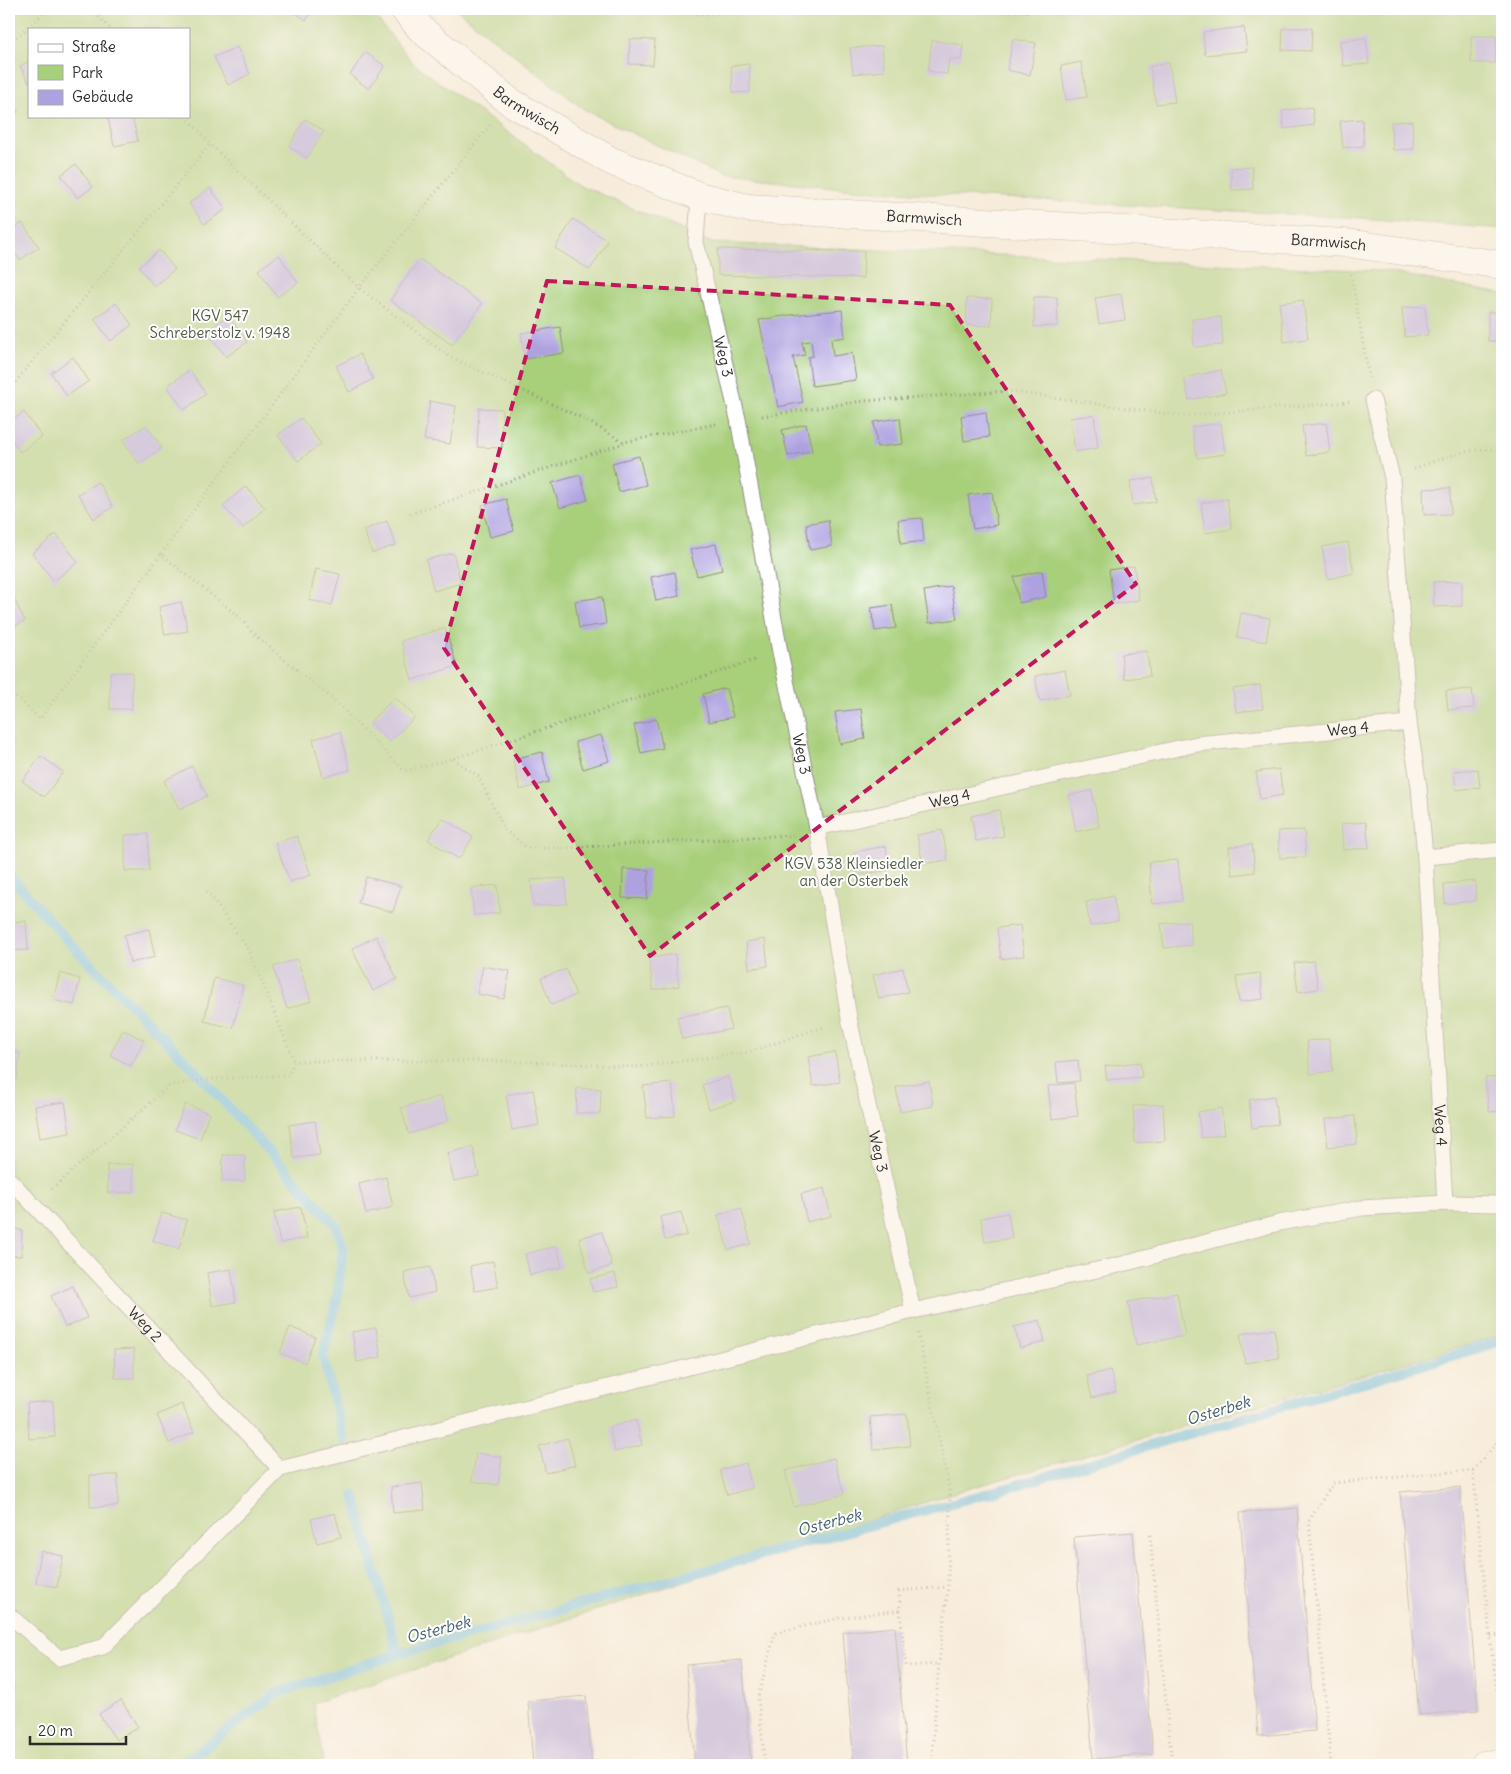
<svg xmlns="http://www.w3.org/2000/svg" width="1511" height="1774" font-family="Delius,sans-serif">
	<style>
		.green { fill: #a8cf7a; stroke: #6a7d52; fill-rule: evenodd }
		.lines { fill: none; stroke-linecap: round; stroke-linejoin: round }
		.stream { stroke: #64bae1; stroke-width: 10 }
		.building { fill: #aea1e0 }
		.service-casing { stroke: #918c83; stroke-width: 17 }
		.minor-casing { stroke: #918c83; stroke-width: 29 }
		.tertiary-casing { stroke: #918c83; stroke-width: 29 }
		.path { stroke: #918c83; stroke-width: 3; stroke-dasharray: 1 4; stroke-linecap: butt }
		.service { stroke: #fff; stroke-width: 15 }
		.minor { stroke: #fff; stroke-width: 28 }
		.tertiary { stroke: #fff; stroke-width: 28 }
		.marked { fill: none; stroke: #c2185b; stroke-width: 4; stroke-dasharray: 10 6; stroke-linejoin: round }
		.labels { text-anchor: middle; stroke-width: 4; stroke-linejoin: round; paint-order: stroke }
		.street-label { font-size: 15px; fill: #2b2b2b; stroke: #fff }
		.park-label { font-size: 15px; fill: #505c43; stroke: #fff }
		.water-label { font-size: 16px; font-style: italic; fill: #3f5d6b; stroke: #fff }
	</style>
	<rect width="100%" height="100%" fill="#fff"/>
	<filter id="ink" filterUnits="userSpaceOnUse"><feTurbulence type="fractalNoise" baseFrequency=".02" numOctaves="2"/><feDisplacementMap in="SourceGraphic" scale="10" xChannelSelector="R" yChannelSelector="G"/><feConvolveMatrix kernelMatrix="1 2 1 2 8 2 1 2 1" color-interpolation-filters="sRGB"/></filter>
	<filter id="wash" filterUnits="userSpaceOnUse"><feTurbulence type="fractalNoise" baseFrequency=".0096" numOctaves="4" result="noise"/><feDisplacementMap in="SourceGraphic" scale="20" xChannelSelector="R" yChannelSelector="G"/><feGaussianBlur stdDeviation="1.12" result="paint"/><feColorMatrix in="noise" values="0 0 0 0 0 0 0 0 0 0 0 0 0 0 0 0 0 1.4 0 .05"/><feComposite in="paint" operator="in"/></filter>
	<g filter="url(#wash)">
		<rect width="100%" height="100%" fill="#f7ecdb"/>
		<path class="green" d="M9,9h360l45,55 166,121 132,58 671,28 119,23v1041l-552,159 -637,209 11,62h-315zM29,29h160v87h-160z
			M457,9h1045v220l-142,-11 -484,-27 -156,-15 -135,-66 -118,-92z"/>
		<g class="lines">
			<path class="stream" d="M9,875l55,62 129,131 142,156 8,24 -6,50 -14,58 21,85
				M354,1495l44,159
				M181,1765l96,-72 121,-39 609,-166 495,-147"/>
		</g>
		<g id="blocks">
			<path class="building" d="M290,9h25l-9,11z
				M1244,27l3,24 -42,4 -2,-23z
				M1283,28h29l-1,23 -29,-1z
				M1471,36h25v27h-25z
				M1366,38l3,26 -26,2 -3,-25z
				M630,39l25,1 -2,25 -24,-1z
				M1013,39l23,4 -6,32 -23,-5z
				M932,40l31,5 -2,15 -12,-1 -2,15 -19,-3z
				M882,46l2,25 -31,3 -3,-26z
				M237,47l13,27 -22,11 -14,-28z
				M365,52l20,14 -16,23 -19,-14z
				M29,61v22l-9,-17z
				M1081,62l6,35 -21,3 -5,-34z
				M1169,63l6,39 -19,2 -6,-38z
				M749,64l1,28 -17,1 -2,-27z
				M9,95l9,17 -9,5z
				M1312,107l2,18 -30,4 -2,-18z
				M116,116h16l6,25 -24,5 -6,-28z
				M305,119l19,12 -17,27 -18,-12z
				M1362,119l2,27 -21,2 -3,-27z
				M1412,121l2,28 -21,1 -2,-28z
				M76,164l17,23 -15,11 -17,-23z
				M1252,167l1,22 -21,1 -1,-22z
				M210,188l16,21 -22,15 -15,-21z
				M573,219l35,22 -18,29 -35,-22z
				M22,223l17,24 -19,13 -11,-15v-13z
				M718,249l146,2 -1,27 -145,-3z
				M159,250l16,19 -21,17 -15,-19z
				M279,255l19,28 -21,14 -18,-27z
				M420,259l62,45 -30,41 -62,-45z
				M1121,294l4,26 -26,4 -4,-26z
				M1034,297h23l1,29 -24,1z
				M967,298l25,1 -1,27 -25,-1z
				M1303,300l5,39 -24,3 -5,-39z
				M116,303l16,22 -21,16 -17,-22z
				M1425,306l3,29 -23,2 -3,-29z
				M842,310l3,27 -14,2 2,17 19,-3 4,27 -44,6 -4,-29 5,-1 -2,-15 -9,1 3,13 -12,2 10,45 -25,5 -19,-87 32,-5z
				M1488,312h14v29h-14z
				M228,315l19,27 -21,15 -19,-26z
				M1221,317l2,28 -29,2 -2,-28z
				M560,327l4,26 -39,6 -4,-26z
				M360,354l13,25 -24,13 -13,-26z
				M73,357l16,24 -22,15 -16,-23z
				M190,370l16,24 -22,16 -17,-24z
				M1221,370l5,23 -37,7 -5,-22z
				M430,401l26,5 -6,38 -26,-4z
				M479,408l23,1v39l-25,-1z
				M24,412l18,25 -22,15 -11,-16v-14z
				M986,412l3,25 -25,4 -3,-25z
				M1094,415l4,33 -23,4 -5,-34z
				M301,418l20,26 -23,17 -20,-26z
				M900,418l3,26 -26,3 -3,-25z
				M1221,423l4,31 -28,4 -5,-31z
				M1326,423l4,29 -24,4 -4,-30z
				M806,424l6,27 -24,5 -6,-26z
				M146,425l16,23 -23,16 -16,-24z
				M639,456l7,29 -27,7 -7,-29z
				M580,475l8,25 -28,8 -8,-25z
				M1153,478l3,24 -23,3 -3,-24z
				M98,482l15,25 -19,12 -16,-25z
				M246,486l19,22 -22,20 -20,-22z
				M1450,488l1,26 -27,1 -1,-26z
				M992,492l5,33 -24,4 -5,-34z
				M506,499l8,32 -24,6 -8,-32z
				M1227,499l5,30 -27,4 -4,-30z
				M922,518l2,23 -23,3 -3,-24z
				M828,520l4,26 -22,4 -4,-26z
				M387,521l9,24 -24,8 -8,-23z
				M56,534l22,28 -24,19 -22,-28z
				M1348,542l6,31 -26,6 -6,-32z
				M716,544l6,26 -25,6 -7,-26z
				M453,553l8,30 -27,8 -8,-31z
				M1134,566l5,34 -25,4 -5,-34z
				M316,569l24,5 -8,31 -23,-5z
				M1042,571l4,26 -27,6 -5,-26z
				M675,572l4,24 -23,5 -5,-24z
				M1462,581v25l-28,1 -1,-25z
				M951,586l6,33 -28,4 -5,-32z
				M12,595l13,26 -16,8v-33z
				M602,597l4,27 -27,4 -4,-27z
				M181,602l7,29 -23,4 -6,-28z
				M892,605l4,23 -21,3 -4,-23z
				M1241,613l29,5 -4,24 -29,-5z
				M445,628l12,38 -45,14 -11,-39z
				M1147,651l3,25 -26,3 -3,-25z
				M1065,670l5,25 -30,6 -5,-25z
				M110,672h22v37h-22z
				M1260,685l3,24 -27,3 -3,-23z
				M726,688l7,29 -24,5 -6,-28z
				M1472,689l2,19 -26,2 -2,-19z
				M395,697l20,20 -26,25 -19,-20z
				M861,709l4,30 -25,5 -5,-32z
				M656,719l7,29 -22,5 -7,-28z
				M340,732l10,38 -27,7 -10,-38z
				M601,735l8,26 -26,8 -8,-27z
				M542,752l7,30 -29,8 -7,-31z
				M41,756l22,16 -19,25 -22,-16z
				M192,766l15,30 -27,14 -16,-29z
				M1279,769l4,26 -23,4 -4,-27z
				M1478,769l2,18 -24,3 -2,-19z
				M1092,791l7,36 -23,5 -7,-37z
				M999,810l5,26 -28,5 -5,-25z
				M442,818l31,19 -14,22 -31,-19z
				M1366,822l3,26 -26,2 -2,-26z
				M942,830l6,30 -25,4 -6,-29z
				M1304,830l2,27 -26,1 -2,-27z
				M148,834l1,37h-24v-36z
				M297,836l14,39 -21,7 -15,-39z
				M1252,844l3,28 -23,3 -3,-28z
				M886,846l3,24 -31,5 -4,-23z
				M1178,860l4,41 -30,3 -3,-42z
				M623,869l26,1 -2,29 -25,-1z
				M366,877l35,9 -8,26 -35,-9z
				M565,878l2,26 -34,2 -2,-26z
				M1475,881l1,20 -31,3 -1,-20z
				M497,885l3,28 -26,2 -3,-27z
				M1113,896l5,25 -28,5 -4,-24z
				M26,921l2,29 -19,1v-29z
				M1189,921l3,24 -28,3 -3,-24z
				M1020,925l4,31 -23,3 -4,-31z
				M149,929l6,28 -25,6 -6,-28z
				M376,936l21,43 -24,12 -21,-42z
				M765,939l3,27 -19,3 -3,-27z
				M675,954l4,32 -26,4 -4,-32z
				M297,959l14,42 -24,8 -14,-42z
				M1314,961l4,28 -20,3 -4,-29z
				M483,966l27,5 -6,28 -27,-5z
				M903,968l5,24 -29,7 -6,-24z
				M566,969l10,26 -25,10 -10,-27z
				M60,973l20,6 -6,26 -21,-5z
				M1260,973l3,26 -24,3 -3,-26z
				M214,978l29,7 -10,43 -29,-7z
				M727,1008l4,21 -49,10 -5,-22z
				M123,1030l21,10 -13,26 -21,-11z
				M1329,1039l4,32 -23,3 -3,-33z
				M9,1051l11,2 -3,26 -8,-1z
				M835,1052l5,30 -27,4 -5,-29z
				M1078,1060l2,21 -22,2 -2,-21z
				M1140,1062l2,15 -35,3 -2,-14z
				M728,1077l7,24 -26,8 -7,-24z
				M1502,1077v34l-13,1 -4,-34z
				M929,1081l4,25 -33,6 -4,-25z
				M672,1083l3,33 -28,2 -4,-32z
				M1074,1083l4,33 -26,3 -4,-33z
				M577,1088l24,1 -1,25 -24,-1z
				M533,1090l6,35 -27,5 -6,-35z
				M441,1096l8,25 -40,13 -8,-26z
				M1274,1096l4,28 -26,4 -3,-28z
				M65,1102l5,31 -30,5 -5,-32z
				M185,1104l24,9 -9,26 -25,-9z
				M1163,1104l2,37 -30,2 -2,-37z
				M1221,1108l4,26 -24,4 -3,-26z
				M1355,1116l2,28 -29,3 -3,-28z
				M315,1121l5,34 -26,3 -5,-33z
				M473,1147l6,29 -25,5 -7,-28z
				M223,1155h22v26h-23z
				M133,1164l1,28 -26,1 -1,-28z
				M386,1177l7,30 -27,7 -7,-30z
				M824,1188l7,28 -24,6 -6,-28z
				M301,1207l6,31 -27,5 -6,-31z
				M741,1208l10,36 -23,6 -10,-35z
				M681,1212l6,23 -22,5 -5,-23z
				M162,1213l25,7 -8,29 -26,-8z
				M1008,1213l4,25 -27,4 -4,-24z
				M9,1229l13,1 -1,26 -12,-1z
				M602,1232l10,34 -23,7 -10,-35z
				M557,1246l5,21 -32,8 -5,-21z
				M493,1261l5,26 -23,4 -5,-25z
				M430,1267l5,25 -26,6 -5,-26z
				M231,1269l5,33 -24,4 -5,-33z
				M615,1273l3,14 -25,5 -3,-13z
				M73,1286l14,32 -22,9 -14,-31z
				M1177,1293l8,43 -49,9 -8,-43z
				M1040,1320l5,22 -25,6 -6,-21z
				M290,1327l25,10 -10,26 -25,-10z
				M376,1328l5,29 -24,5 -5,-30z
				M1274,1329l5,29 -34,5 -5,-29z
				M134,1349v29h-19l-1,-28z
				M1110,1370l6,22 -24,6 -5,-22z
				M53,1401l2,36 -26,2 -2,-36z
				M182,1404l12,28 -25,11 -12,-28z
				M907,1414l3,32 -37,4 -3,-33z
				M636,1420l6,25 -27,7 -6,-25z
				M568,1438l7,27 -29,8 -7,-27z
				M476,1453l26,4 -4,28 -26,-4z
				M834,1458l10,36 -50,13 -9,-36z
				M746,1463l6,25 -25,7 -7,-25z
				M90,1475h28v31l-28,1z
				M422,1483l3,27 -32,3 -2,-26z
				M1460,1487l18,223 -59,5 -19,-223z
				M1297,1508l18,223 -57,5 -18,-223z
				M335,1513l6,24 -24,6 -6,-24z
				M1133,1532l20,222 -60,5 -19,-222z
				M41,1551l22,5 -6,31 -21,-4z
				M895,1627l12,138h-53l-11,-133z
				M742,1660l9,105h-56l-9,-100z
				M9,1664l5,26h-5z
				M586,1696l6,69h-59l-5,-64z
				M121,1700l17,27 -22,13 -17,-26z"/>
		</g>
	</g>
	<g filter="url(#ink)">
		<use href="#blocks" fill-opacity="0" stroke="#918c83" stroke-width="1"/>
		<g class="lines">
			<defs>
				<g id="service">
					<path id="s1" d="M699,196l-3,46 42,177 42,233 37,176 32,190 64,293"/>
					<path d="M1373,400l19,78 17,245"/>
					<path id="s2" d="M817,828l380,-84 212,-21 10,64 6,70 20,346"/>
					<path d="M1425,857l77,-7"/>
					<path id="s3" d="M9,1179l271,290"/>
					<path d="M9,1615l50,43 44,-11 177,-178 633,-158 206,-46 160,-42 83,-15 83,-5 57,1"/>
				</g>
				<path id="minor" d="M1484,1765l18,-2"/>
				<g id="tertiary">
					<path id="s4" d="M404,9l18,21 87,71 102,60 88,35 49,12 598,35 156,22"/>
				</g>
			</defs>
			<use href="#service" class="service-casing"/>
			<use href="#minor" class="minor-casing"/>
			<use href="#tertiary" class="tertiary-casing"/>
			<path class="path" d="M92,9l18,20
				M680,9l1,5 727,-5
				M9,44l39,-35
				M490,125l-131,163 89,68 136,63 40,23 92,-18
				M1351,274l18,104
				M9,390l201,-246
				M762,416l101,-15 145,-10 175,25 166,-14
				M1414,469c29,-11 57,-23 88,-19
				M410,514l214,-71
				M161,554l198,-266 -149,-144 -24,-28
				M9,690l31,29 121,-165 77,62 18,20 80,66 68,69 48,-12 306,-100
				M453,759l25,17 27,54 22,18h35l231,-13
				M207,891l42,59 45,111h208l138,6 109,-15 77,-26
				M52,1189l118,-104 43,-6 76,-4 5,-14
				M918,1333l32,161 -2,93 -9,77 -8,101
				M1473,1470l17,166
				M1150,1535l22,230
				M900,1610l6,56 33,-2
				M1502,1635l-12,1 12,95
				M765,1765l-7,-68 17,-64 64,-15 61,-8 -1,-19 49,-4
				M1331,1765l-22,-244 24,-38 140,-13 29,-33"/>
			<use href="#service" class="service"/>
			<use href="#minor" class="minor"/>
			<use href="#tertiary" class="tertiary"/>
		</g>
	</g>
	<path d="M0 0H1511V1774H0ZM547,281l403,24 186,279 -486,372 -206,-308z" fill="#f7ecdb" fill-opacity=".55" fill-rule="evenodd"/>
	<path class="marked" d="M547,281l403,24 186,279 -486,372 -206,-308z"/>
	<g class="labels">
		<g class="street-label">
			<text dy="5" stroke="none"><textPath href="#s4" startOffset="160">Barmwisch</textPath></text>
			<text dy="5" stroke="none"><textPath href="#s4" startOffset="580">Barmwisch</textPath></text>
			<text dy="5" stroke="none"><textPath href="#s4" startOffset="985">Barmwisch</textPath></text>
			<text dy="5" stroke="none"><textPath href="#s1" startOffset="164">Weg 3</textPath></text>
			<text dy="5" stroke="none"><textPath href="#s2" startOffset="541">Weg 4</textPath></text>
			<text dy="5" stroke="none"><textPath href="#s1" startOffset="569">Weg 3</textPath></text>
			<text dy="5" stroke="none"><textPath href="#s2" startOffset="136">Weg 4</textPath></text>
			<text dy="5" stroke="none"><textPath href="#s2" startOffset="1006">Weg 4</textPath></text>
			<text dy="5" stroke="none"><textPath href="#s1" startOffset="974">Weg 3</textPath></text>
			<text dy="5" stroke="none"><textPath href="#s3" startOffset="199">Weg 2</textPath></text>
		</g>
		<g class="park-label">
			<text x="220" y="321">KGV 547<tspan x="220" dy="17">Schreberstolz v. 1948</tspan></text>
			<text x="854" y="869">KGV 538 Kleinsiedler<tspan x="854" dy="17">an der Osterbek</tspan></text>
		</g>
		<g class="water-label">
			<text transform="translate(1218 1410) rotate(-17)" y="6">Osterbek</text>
			<text transform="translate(829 1522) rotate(-15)" y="6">Osterbek</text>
			<text transform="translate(438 1629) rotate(-15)" y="6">Osterbek</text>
		</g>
	</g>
	<rect width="1511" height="1774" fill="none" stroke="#fff" stroke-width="30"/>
	<rect x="28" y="28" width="162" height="90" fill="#ffffff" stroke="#aaaaaa"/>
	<rect x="38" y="44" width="25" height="8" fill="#ffffff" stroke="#aaaaaa"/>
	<text x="72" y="52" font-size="15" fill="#2b2b2b">Straße</text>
	<rect x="38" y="65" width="25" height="15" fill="#a8cf7a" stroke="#aaaaaa"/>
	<text x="72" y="78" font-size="15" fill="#2b2b2b">Park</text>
	<rect x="38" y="90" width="25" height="15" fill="#aea1e0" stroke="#aaaaaa"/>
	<text x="72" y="102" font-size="15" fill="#2b2b2b">Gebäude</text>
	<path d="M30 1736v8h96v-8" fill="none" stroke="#2b2b2b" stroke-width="2.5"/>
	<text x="38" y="1736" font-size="15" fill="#2b2b2b" stroke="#ffffff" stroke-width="4" paint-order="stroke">20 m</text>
</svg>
